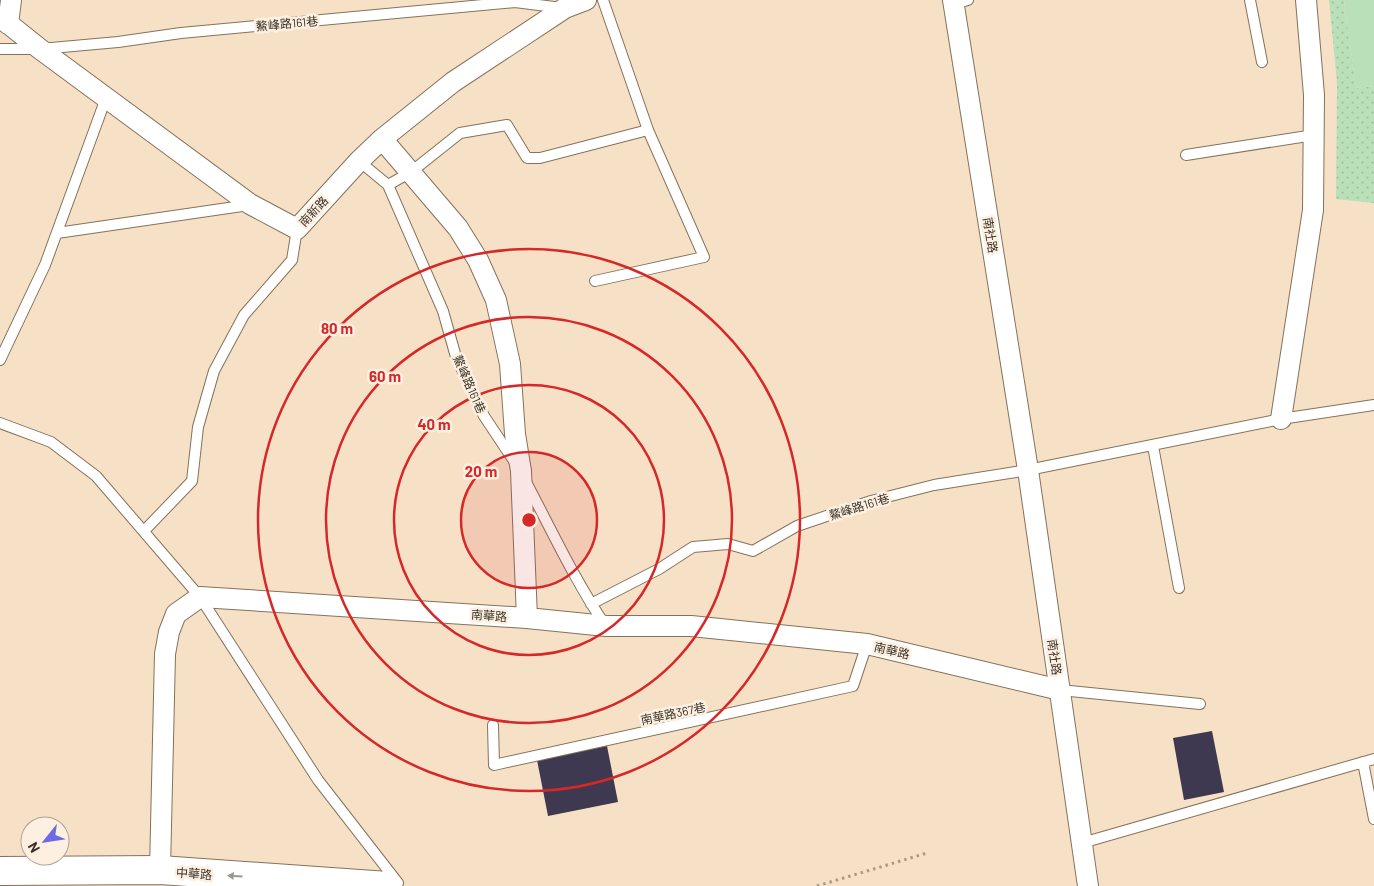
<svg xmlns="http://www.w3.org/2000/svg" width="1374" height="886" viewBox="0 0 1374 886" font-family="Barlow,'Noto Sans TC',sans-serif">
	<defs>
		<pattern id="grass-dots" width="8" height="8" patternUnits="userSpaceOnUse" patternTransform="scale(1.25)"><rect width="8" height="8" fill="#bae0b9"/><path d="M2 2h.1M6 6h.1" fill="none" stroke="#a1c19f" stroke-width="1.8" stroke-linecap="round"/></pattern>
	</defs>
	<rect width="100%" height="100%" fill="#f6e1c7"/>
	<!-- grass -->
	<path fill="url(#grass-dots)" d="M1329,0H1344L1356,88L1374,86V203L1336,199L1337,83Z"/>
	<!-- garden -->
	<path fill="#bae0b9" d="M1344,0H1374V86L1356,88Z"/>
	<!-- building -->
	<path fill="#3e3850" d="M1212,731L1224,792L1184,800L1173,738Z
		M607,746L618,802L548,816L537,760Z"/>
	<g fill="none" stroke-linecap="round" stroke-linejoin="round">
		<defs>
			<path id="service" d="M1250,0L1262,62
				M954,4L968,0
				M0,49H40L118,42L181,33L515,2L562,8
				M1186,155L1314,135
				M359,161L388,185L443,311L456,357L484,416L514,461
				M388,185L411,172L460,133L507,125L527,158H540L648,130
				M57,233L249,205
				M595,281L704,257L648,130L603,0
				M0,360L45,265L106,98
				M0,423L51,442L96,476L200,597L318,780L398,883
				M1153,446L1179,588
				M525,480C551,529 574,579 605,625
				M144,531L192,481L198,427L214,371L244,315L292,260L297,229
				M591,604L659,569L693,547L728,544L753,551L797,526L871,501L934,485L1028,470L1281,419L1374,405
				M1060,690L1200,704
				M493,725L494,765L853,686L867,644
				M1363,762L1374,819
				M1082,843L1374,759"/>
			<path id="minor" d="M953,0L1028,470L1088,886
				M0,17L40,49L250,204L297,229L359,161L382,139L453,82L565,8L586,0
				M8,24L11,0
				M382,139L458,228L478,260L496,300L510,364L515,434L521,471L527,618
				M1281,419L1313,210L1314,95L1306,0
				M160,870L165,654L169,632L176,614L200,597L527,618L606,626H691L867,644L1060,690"/>
			<path id="primary" d="M0,871L160,870L388,886"/>
		</defs>
		<!-- service casing -->
		<use href="#service" stroke="#85725a" stroke-width="12"/>
		<!-- minor casing -->
		<use href="#minor" stroke="#85725a" stroke-width="22"/>
		<!-- primary casing -->
		<use href="#primary" stroke="#85725a" stroke-width="30"/>
		<!-- path -->
		<path stroke="#aa9a86" stroke-width="3" stroke-dasharray="2.5 4" stroke-linecap="butt" d="M817,886L927,853"/>
		<!-- service -->
		<use href="#service" stroke="#fff" stroke-width="10"/>
		<!-- minor -->
		<use href="#minor" stroke="#fff" stroke-width="20"/>
		<!-- primary -->
		<use href="#primary" stroke="#fff" stroke-width="28"/>
	</g>
	<!-- one-way arrows -->
	<defs><path id="oneway-solid" d="M-6-.8H1V-3.2L6.5 0L1 3.2V.8H-6Z" transform="scale(1.25)"/></defs>
	<use fill="#9c9894" href="#oneway-solid" transform="translate(235 876) rotate(-176)"/>
	<!-- distance rings -->
	<circle cx="529" cy="520" r="68" fill="#d62828" fill-opacity=".12"/>
	<g fill="none" stroke="#d62828" stroke-width="2.5">
		<circle cx="529" cy="520" r="68"/>
		<circle cx="529" cy="520" r="135"/>
		<circle cx="529" cy="520" r="203"/>
		<circle cx="529" cy="520" r="271"/>
	</g>
	<g text-anchor="middle" dominant-baseline="central" stroke-width="5" stroke-linejoin="round" paint-order="stroke">
		<!-- street labels -->
		<g font-size="12" fill="#3a3228" stroke="#fdf0e0">
			<text transform="translate(287 23) rotate(-5)">鰲峰路161巷</text>
			<text transform="translate(313 211) rotate(-47)">南新路</text>
			<text transform="translate(991 235) rotate(81)">南社路</text>
			<text transform="translate(470 384) rotate(66)">鰲峰路161巷</text>
			<text transform="translate(859 506) rotate(-17)">鰲峰路161巷</text>
			<text transform="translate(489 615) rotate(4)">南華路</text>
			<text transform="translate(892 650) rotate(13)">南華路</text>
			<text transform="translate(1055 657) rotate(82)">南社路</text>
			<text transform="translate(673 713) rotate(-12)">南華路367巷</text>
			<text transform="translate(194 873) rotate(4)">中華路</text>
		</g>
	</g>
	<circle cx="529" cy="520" r="8" fill="#d62828" stroke="#fdf0e0" stroke-width="2.5"/>
	<g font-size="15" text-anchor="middle" font-weight="bold" fill="#d62828" stroke="#fdf0e0" stroke-width="5" stroke-linejoin="round" paint-order="stroke">
		<text x="337" y="334">80 m</text>
		<text x="385" y="382">60 m</text>
		<text x="434" y="430">40 m</text>
		<text x="481" y="477">20 m</text>
	</g>
	<!-- north arrow -->
	<g transform="translate(45 841) rotate(240)"><circle r="24" fill="#fdf0e0" stroke="#afa496"/>
	<path d="M0-4L9 19L0 12L-9 19Z" fill="#6a6ce6"/>
	<text y="-8" font-size="14" font-weight="bold" text-anchor="middle" fill="#3a3228">N</text>
	</g>
</svg>
